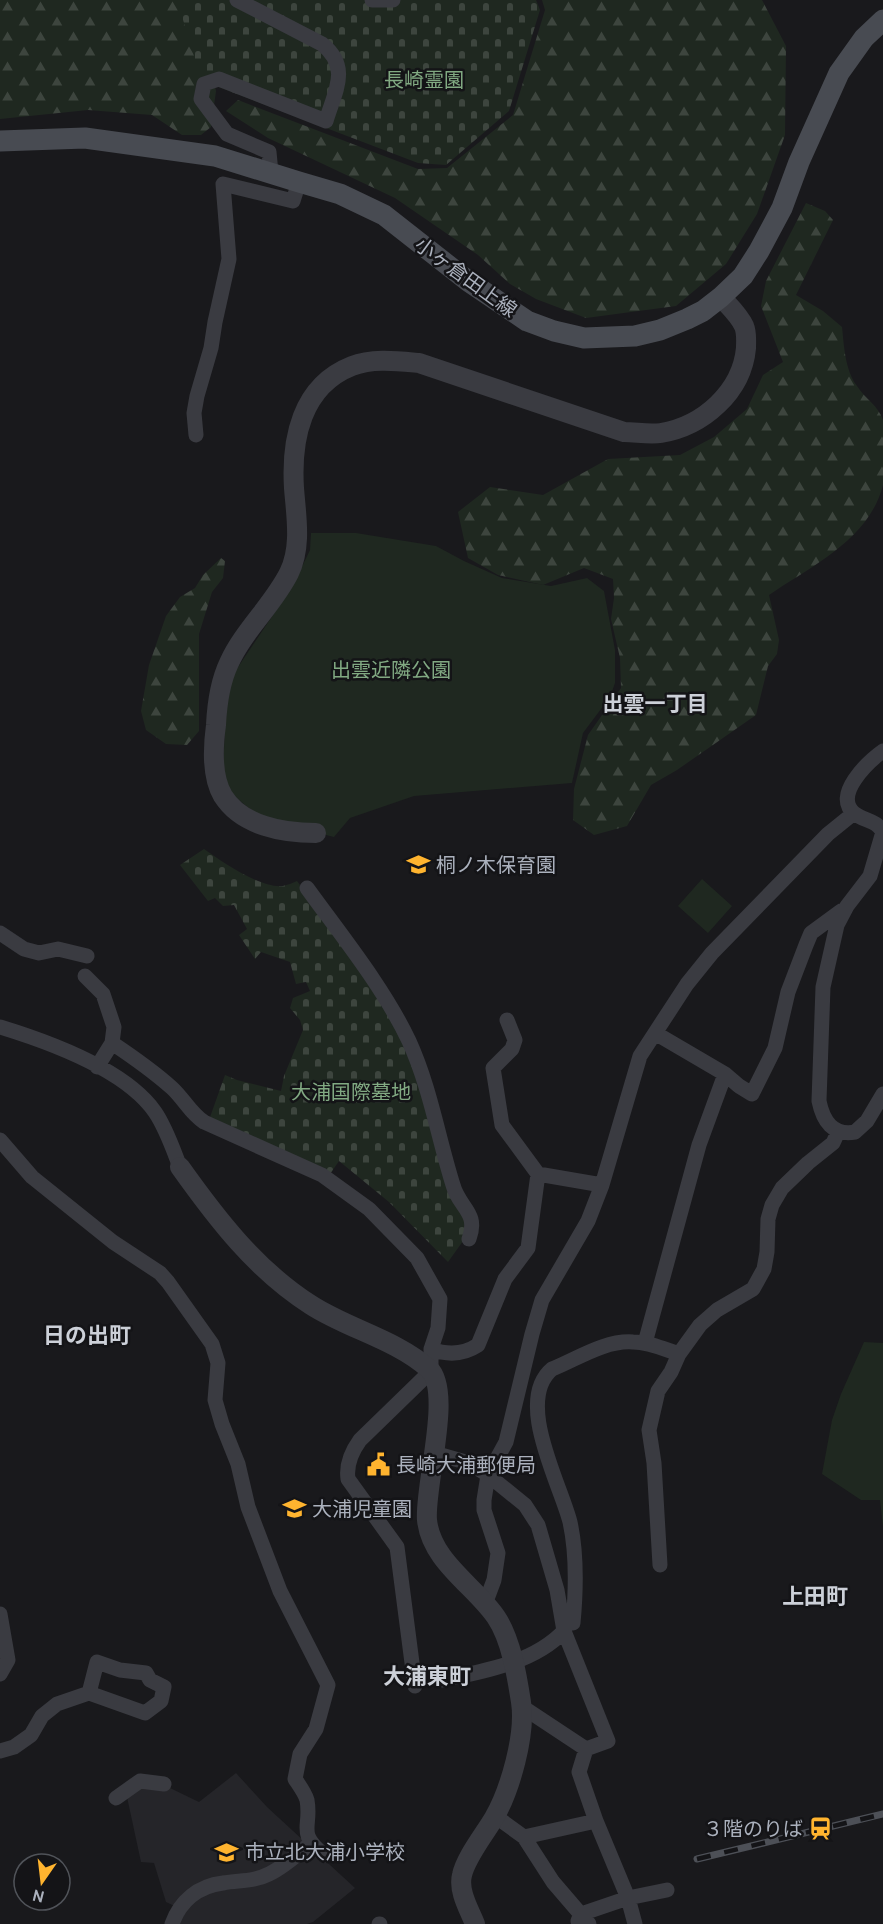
<svg xmlns="http://www.w3.org/2000/svg" width="883" height="1924" viewBox="0 0 883 1924" font-family="Cabin,'Noto Sans JP',sans-serif">
	<defs>
		<pattern id="forest-firs" width="22" height="20" patternUnits="userSpaceOnUse" patternTransform="scale(1.5)"><rect width="22" height="20" fill="#1f2820"/><path d="M5 1l3.5 6h-7zM16 11l3.5 6h-7z" fill="#3d453e"/></pattern>
		<pattern id="cemetery-stones" width="16" height="16" patternUnits="userSpaceOnUse" patternTransform="scale(1.5)"><rect width="16" height="16" fill="#1f2820"/><path d="M2 7V4a2 2 0 0 1 4 0v3zM10 15v-3a2 2 0 0 1 4 0v3z" fill="#3d453e"/></pattern>
	</defs>
	<rect width="100%" height="100%" fill="#19191c"/>
	<!-- built -->
	<path fill="#252529" d="M236,1773L267,1807L355,1888L313,1922L307,1924H177L181,1909L166,1902L154,1863L141,1862L127,1797L144,1784L170,1788L199,1802Z"/>
	<!-- forest -->
	<path fill="url(#forest-firs)" d="M0,0H197L216,91L211,127L201,135H182L152,115L88,110L0,119Z
		M542,0H762L786,46L785,135L757,214L726,264L676,306L586,318L536,299L510,284L478,255L395,198L268,138L226,111L238,100L418,169L447,168L513,115L545,10Z
		M806,203L825,211L833,220L796,295L823,311L842,327C844,346 845,370 857,386C865,399 878,405 883,420C883,437 883,469 883,485C869,540 811,566 769,595L779,640L777,654L768,666L756,715L677,770L651,785L627,826L594,835L573,820L574,789L588,735L621,688L620,658L611,619L614,598L613,579L584,568L543,585L498,575L468,558L458,512L490,487L543,495L608,459L680,455L714,437L747,409L763,375L783,362L761,306L766,281Z
		M221,558L225,561L223,578L212,592L199,634V731L187,745L166,744L146,730L141,711L149,665L166,616L180,597L195,588L203,575Z"/>
	<!-- cemetery -->
	<path fill="url(#cemetery-stones)" d="M177,0H536L540,10L509,111L446,165L418,163L213,85L198,69Z
		M204,849C221,861 261,889 283,886C287,885 293,883 297,881L353,959L405,1039L467,1218L463,1241L448,1262L389,1202L339,1161L330,1174L209,1120L225,1075L237,1080L281,1091L284,1076L303,1030L300,1020L290,1008L293,998L310,991L306,982L296,984L290,962L261,952L255,959L239,935L247,929L234,905L223,906L215,898L208,901L180,865Z"/>
	<!-- park -->
	<path fill="#1f2820" d="M311,533H356L436,546L464,561L502,578L551,586L587,578L604,591L615,650V683L610,697L583,733L572,783L414,796L350,818L334,837L262,819L228,791L223,770L226,706L232,676L293,585L310,550Z
		M702,879L732,906L708,933L678,906Z
		M864,1342L883,1343V1527L880,1500H861L822,1474L832,1420L841,1394Z"/>
	<g fill="none" stroke-linecap="round" stroke-linejoin="round">
		<!-- minor -->
		<path stroke="#3a3b41" stroke-width="15" d="M237,0L322,44C351,67 335,91 326,121L219,79L204,84L201,99L227,134L269,152L271,173
			M372,0H393
			M196,435L194,413L197,396L211,348L215,322L229,259L223,184L293,201L299,182
			M883,751C869,761 831,796 855,814C865,821 876,820 883,832L870,876L847,906L837,925L823,987L819,1101C823,1121 833,1136 855,1132L867,1121L883,1094
			M307,888C341,935 384,988 409,1041C430,1087 438,1137 453,1185C459,1208 479,1212 469,1239
			M0,933L24,949L39,953L58,949L87,956
			M85,976L103,994L114,1027L112,1043L97,1067
			M507,1020L515,1040L512,1049L493,1068L502,1125L538,1174L602,1185
			M0,1027C49,1042 125,1069 155,1112C166,1128 173,1149 180,1167
			M655,1033L725,1074L739,1086L752,1094L775,1048L788,992L806,945L811,933L841,911
			M112,1043C133,1057 153,1071 172,1088C184,1099 191,1114 204,1122L322,1175L369,1209L417,1258L440,1299L438,1328L431,1349V1371L360,1440C352,1451 346,1465 348,1479L397,1547L415,1686
			M0,1140L32,1177L113,1242L160,1273L168,1282L212,1344L218,1363L215,1400L222,1424L238,1464L248,1507L280,1591L328,1685L316,1729L300,1754L295,1779C299,1785 305,1793 307,1800C312,1828 296,1832 324,1855
			M645,1343L699,1145L725,1074
			M431,1349C447,1355 463,1355 478,1345L505,1279L528,1248L538,1174
			M434,1453L469,1463L488,1475L506,1442L532,1334L542,1300L588,1221L602,1185L640,1056L687,984L712,953L828,834L854,813
			M660,1565L654,1463L649,1430L658,1391L671,1372L679,1354L700,1325L717,1310L753,1289L764,1269L767,1252L768,1219L772,1205L782,1188L808,1163L833,1143L838,1132
			M485,1604L494,1580L498,1553L484,1510V1500L488,1475L525,1505L538,1525L557,1590L564,1631L608,1741L586,1749
			M0,1614L8,1660L0,1674
			M573,1623C576,1591 577,1554 570,1522C561,1485 514,1401 552,1369C577,1359 605,1340 633,1342C649,1342 664,1349 679,1354
			M97,1662L120,1670L146,1673L150,1680L164,1687L161,1701L145,1713L89,1693Z
			M442,1680C484,1671 534,1663 564,1631
			M521,1706L586,1749L579,1772L596,1821L628,1898L635,1924
			M0,1751L14,1747L31,1735L42,1716L57,1704L89,1693
			M116,1798L140,1781L164,1784
			M495,1816L524,1837L553,1882L589,1924
			M524,1837L596,1821
			M578,1921L581,1914L628,1898L667,1890
			M172,1924C180,1901 198,1886 223,1883C240,1880 253,1882 269,1874C284,1867 297,1855 310,1844
			M379,1924H380"/>
		<!-- tertiary -->
		<path stroke="#3a3b41" stroke-width="20" d="M316,833C283,833 242,826 223,796C211,776 213,747 216,725C217,704 220,682 229,663C244,630 273,605 289,573C302,547 296,515 294,488C291,440 301,386 352,366C372,358 397,361 419,363L624,432C636,432 649,435 661,433C703,426 742,392 746,348C746,340 747,333 744,326C739,315 729,306 721,297
			M180,1167C217,1219 256,1270 311,1305C348,1329 395,1339 429,1369C453,1391 424,1487 427,1520C431,1561 475,1586 496,1617C511,1639 517,1676 521,1702C526,1735 510,1790 494,1818C484,1835 466,1857 462,1875C458,1891 469,1909 475,1924"/>
		<!-- secondary -->
		<path stroke="#484b52" stroke-width="21" d="M0,141L85,138L215,156L299,182L340,194L384,215L468,281L527,321L554,331L584,338L635,336L660,330L687,319L703,311L721,297L743,276L759,251L782,208L799,162L839,73L864,38L883,20"/>
		<defs>
			<path id="rail" d="M697,1859L883,1814"/>
		</defs>
		<!-- rail casing -->
		<use href="#rail" stroke="#4d5057" stroke-width="7"/>
		<!-- rail -->
		<use href="#rail" stroke="#141417" stroke-width="4.5" stroke-dasharray="14" stroke-linecap="butt"/>
	</g>
	<!-- icons -->
	<defs>
		<symbol id="school-bare" viewBox="-9 -9 18 18"><path d="M0-5L7-2L0 1L-7-2ZM-4 1L0 2.5L4 1V4Q0 6-4 4Z" fill="#ffb42f" stroke="#141417" stroke-width="2.5" paint-order="stroke"/></symbol>
		<symbol id="civic-bare" viewBox="-9 -9 18 18"><path d="M-.6-6.5H3V-4.5H.6V-3L4-1V1h2V6H-6V1h2V-1L-.6-3ZM-1.2 2.5V6h2.4V2.5Z" fill="#ffb42f" stroke="#141417" stroke-width="2.5" paint-order="stroke"/></symbol>
		<symbol id="station-bare" viewBox="-9 -9 18 18"><path d="M-3-6H3Q5-6 5-4V2Q5 4 3 4L4.5 6H3L1.5 4h-3L-3 6H-4.5L-3 4Q-5 4-5 2V-4Q-5-6-3-6ZM-3.5-4v3h7v-3ZM-3.5 1v1.5H-2V1ZM2 1v1.5H3.5V1Z" fill="#ffb42f" stroke="#141417" stroke-width="2.5" paint-order="stroke"/></symbol>
	</defs>
	<g fill-rule="evenodd">
		<use href="#school-bare" x="402" y="848" width="33" height="33"/>
		<use href="#civic-bare" x="362" y="1448" width="33" height="33"/>
		<use href="#school-bare" x="278" y="1492" width="33" height="33"/>
		<use href="#station-bare" x="804" y="1812" width="33" height="33"/>
		<use href="#school-bare" x="210" y="1836" width="33" height="33"/>
	</g>
	<g text-anchor="middle" dominant-baseline="central" stroke-width="5" stroke-linejoin="round" paint-order="stroke">
		<!-- park labels -->
		<g font-size="20" fill="#81a982" stroke="#141417">
			<text x="424" y="80">長崎霊園</text>
			<text x="391" y="670">出雲近隣公園</text>
			<text x="351" y="1092">大浦国際墓地</text>
		</g>
		<!-- street labels -->
		<g font-size="20" fill="#abb1bd" stroke="#141417">
			<text transform="translate(466 277) rotate(36)">小ヶ倉田上線</text>
		</g>
		<!-- poi labels -->
		<g font-size="20" fill="#abb1bd" stroke="#141417" text-anchor="start">
			<text x="436" y="865">桐ノ木保育園</text>
			<text x="396" y="1465">長崎大浦郵便局</text>
			<text x="312" y="1509">大浦児童園</text>
			<text x="803" y="1829" text-anchor="end">３階のりば</text>
			<text x="245" y="1852">市立北大浦小学校</text>
		</g>
		<!-- neighbourhood labels -->
		<g font-size="21" font-weight="bold" fill="#ccd0d8" stroke="#141417">
			<text x="655" y="703">出雲一丁目</text>
		</g>
		<!-- quarter labels -->
		<g font-size="22" font-weight="bold" fill="#ccd0d8" stroke="#141417">
			<text x="87" y="1335">日の出町</text>
			<text x="815" y="1596">上田町</text>
			<text x="427" y="1676">大浦東町</text>
		</g>
	</g>
	<!-- north arrow -->
	<g transform="translate(42 1882) rotate(194)"><circle r="28" fill="#141417" stroke="#505359" stroke-width="1.5"/>
	<path d="M0-4.5L10 22L0 15L-10 22Z" fill="#ffb42f"/>
	<text y="-9" font-size="16" font-weight="bold" text-anchor="middle" fill="#abb1bd">N</text>
	</g>
</svg>
